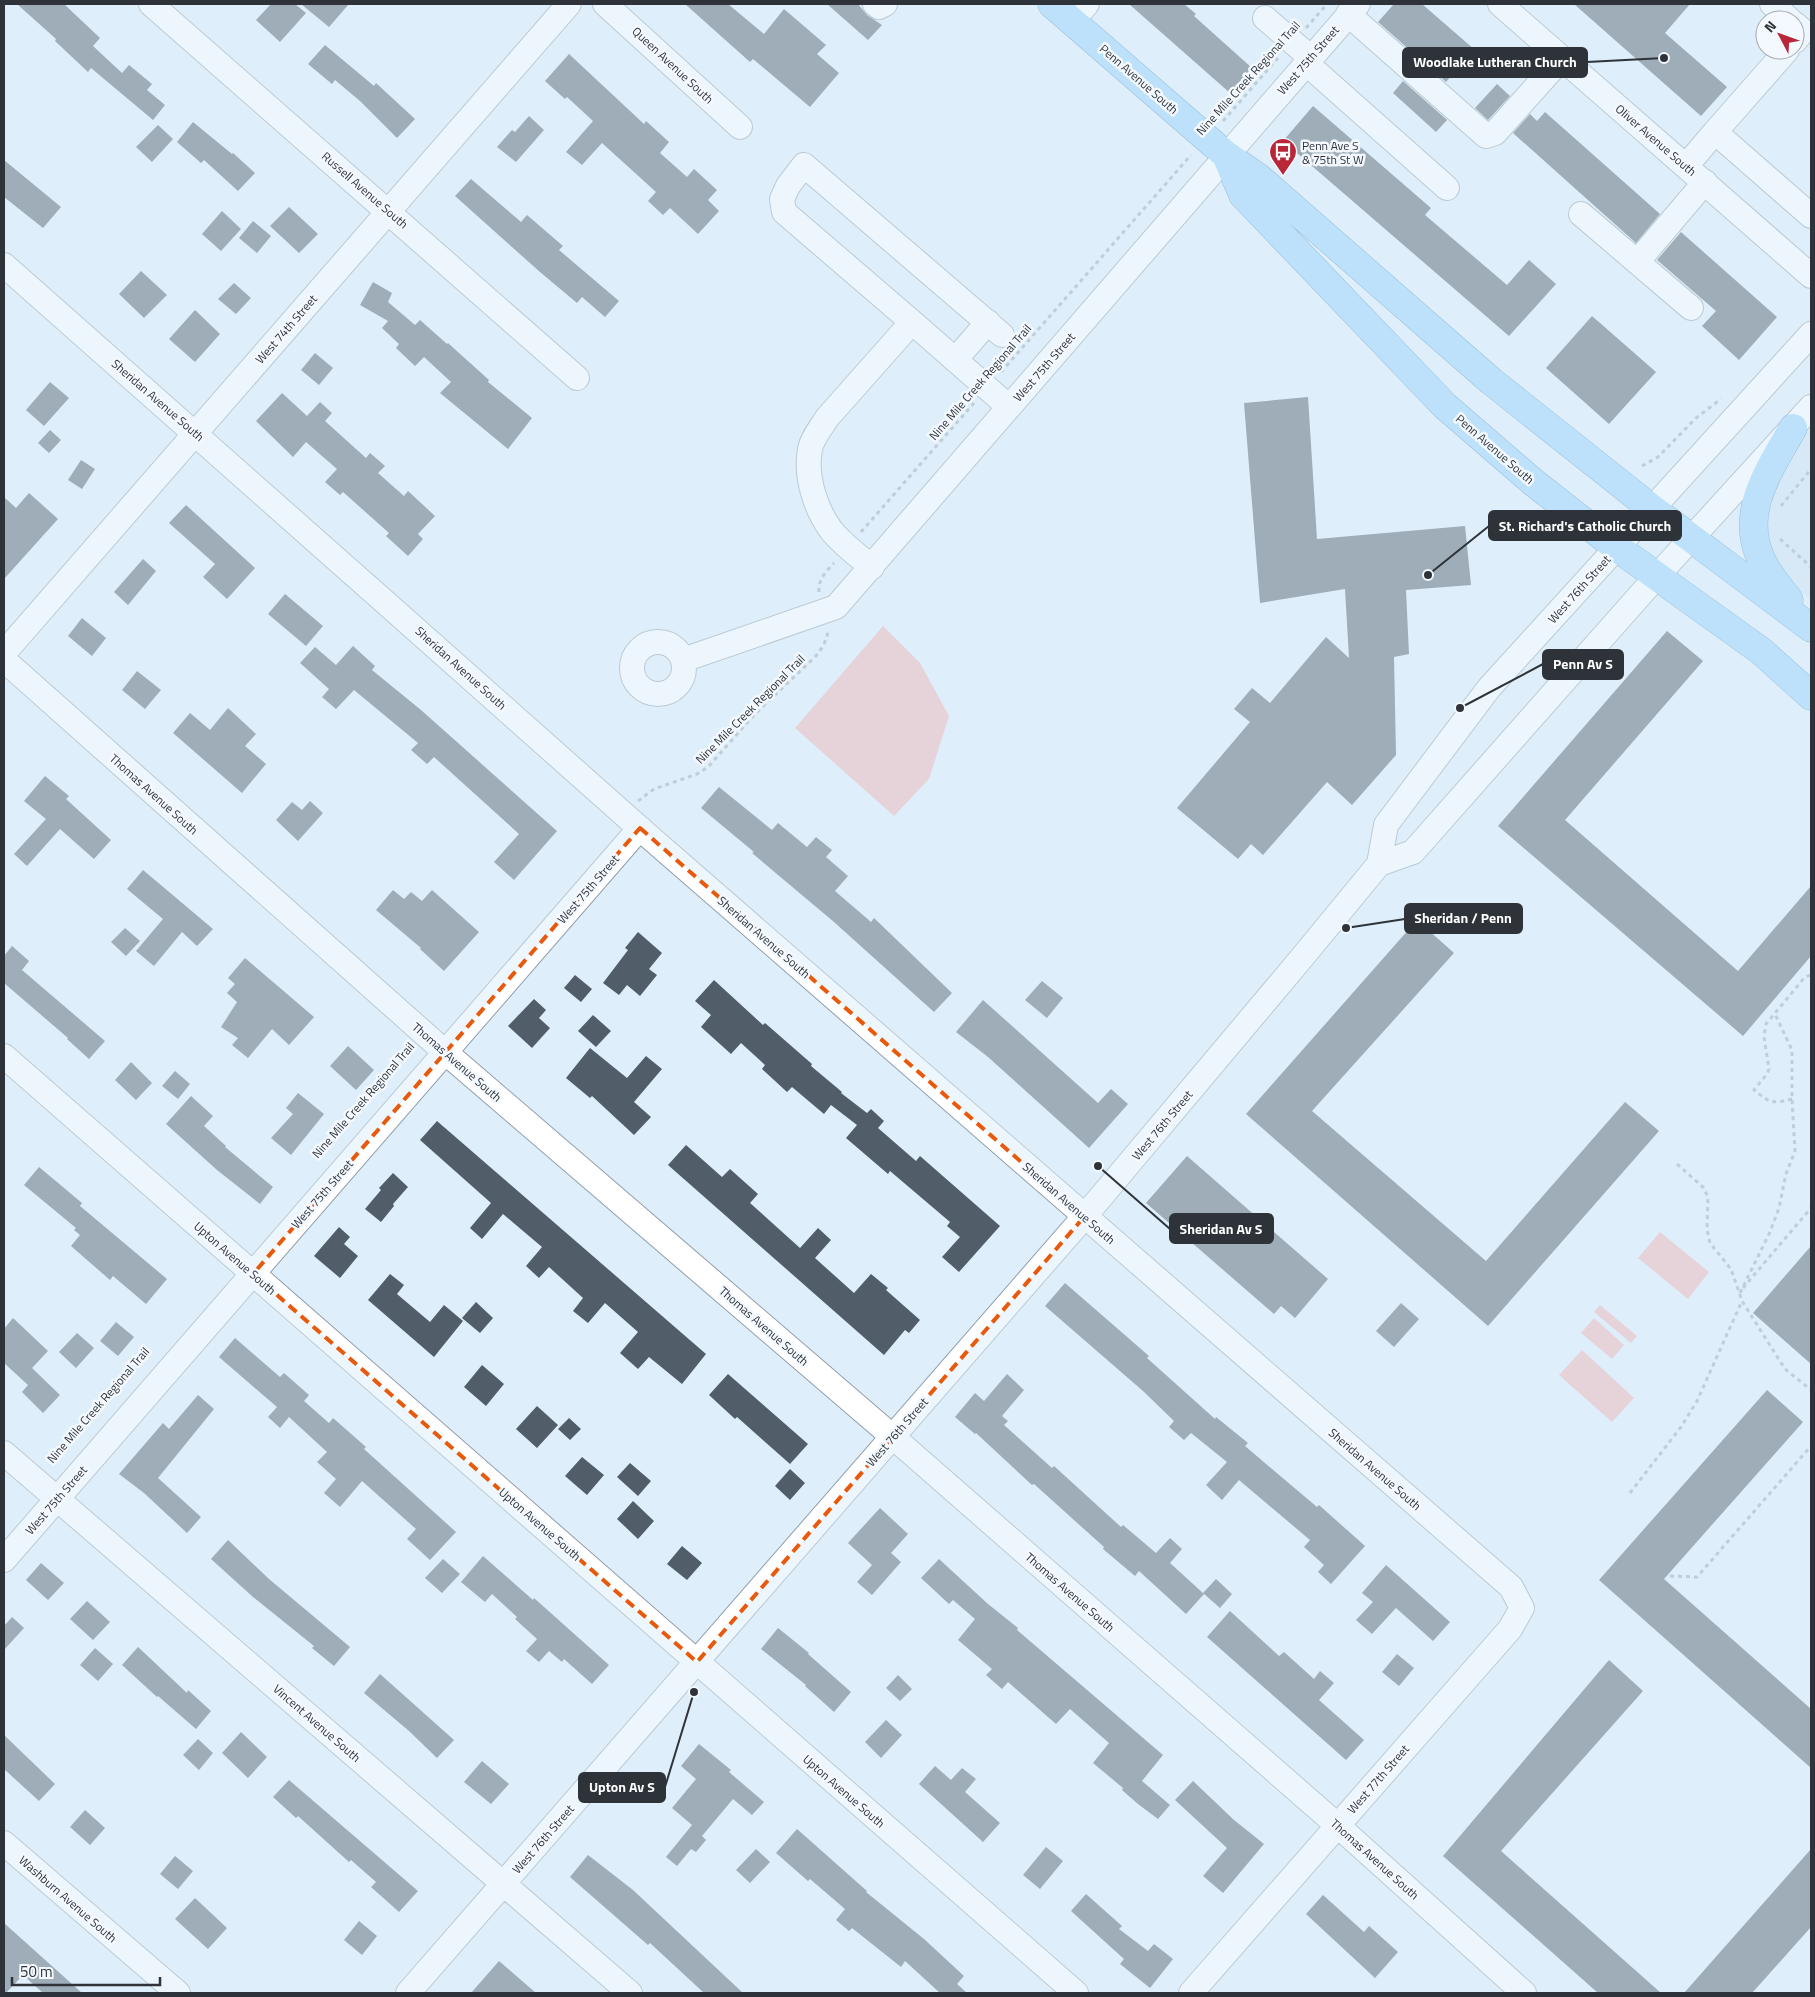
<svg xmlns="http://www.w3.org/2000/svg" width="1815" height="1997" viewBox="0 0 1815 1997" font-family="'Titillium Web',sans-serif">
	<rect width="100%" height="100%" fill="#deeefa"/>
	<!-- built -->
	<path fill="#cee3f4" d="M1811,428V600L1785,578L1764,537L1763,510L1801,439Z"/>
	<!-- green -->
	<path fill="#efb2b1" d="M883,626L920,663L949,716L929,779L894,816L795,728Z
		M1660,1232L1709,1272L1688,1299L1638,1258Z
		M1600,1305L1637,1336L1631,1343L1594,1312Z
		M1594,1318L1624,1345L1612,1359L1581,1333Z
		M1582,1350L1634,1398L1612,1422L1559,1375Z"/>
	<!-- building -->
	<path fill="#515e69" d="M17,4H64L100,38L93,46L122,73L129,65L152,84L147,90L165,105L153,120L91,68L88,72L55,41L56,39Z
		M271,4H295L306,13L280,42L256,20Z
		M301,4H349L329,27Z
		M685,4H728L764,34L784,9L826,45L817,54L839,73L810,107L753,59L750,62Z
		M827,4H858L867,15L882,25L868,40Z
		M1129,4H1184L1196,14L1194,16L1252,68L1230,93Z
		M1394,4H1422L1475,50L1446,82L1378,22Z
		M1574,4H1690L1665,33L1727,87L1701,116Z
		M325,45L374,86L376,83L415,119L397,138L360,101L335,80L332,84L308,64Z
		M569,54L644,124L646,121L669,142L660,153L687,177L694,169L717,190L708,200L719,211L698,234L670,208L663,215L648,201L656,192L602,143L582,165L566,152L593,121L567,97L565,99L545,81Z
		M1403,81L1447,120L1436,132L1393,93Z
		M1497,84L1510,96L1488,120L1475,108Z
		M1313,106L1431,208L1425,215L1507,285L1529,260L1556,284L1509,336L1283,141Z
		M1545,112L1660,214L1636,243L1513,133L1530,114L1537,121Z
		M529,116L544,130L516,162L497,147L512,130L515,132Z
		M193,122L232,154L233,153L255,173L238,191L204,160L201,163L177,142Z
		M158,125L173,139L152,162L136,147Z
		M4,160L61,207L43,228L4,197Z
		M471,179L521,222L527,215L563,246L559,250L619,301L605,317L582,297L577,303L540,272L455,196Z
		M289,207L318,234L299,253L270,226Z
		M222,211L241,229L221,251L202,234Z
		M253,221L271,236L257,253L239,238Z
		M1681,232L1777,317L1739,360L1702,326L1716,311L1657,260Z
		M141,271L167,295L144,318L119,294Z
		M373,282L392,293L388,302L415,325L420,320L447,344L448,343L489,380L488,382L532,418L508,449L440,393L451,382L424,357L415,366L396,348L399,344L382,328L388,321L360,305Z
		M234,283L251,298L236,314L218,299Z
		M195,310L220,334L195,362L169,339Z
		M1592,316L1656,372L1609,424L1546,368Z
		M315,353L333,368L319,385L301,370Z
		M50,382L69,398L44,426L26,410Z
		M282,393L307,416L320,402L332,413L325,421L366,458L370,453L385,466L378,473L404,496L408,491L435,516L418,534L423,539L408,556L386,536L389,533L343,492L340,495L325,482L337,469L306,442L293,457L256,421Z
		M1308,397L1317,539L1465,526L1471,585L1406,590L1409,654L1394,657L1396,755L1352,805L1327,782L1263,855L1251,844L1238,859L1177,808L1250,722L1234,709L1252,688L1270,703L1326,637L1349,658L1345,589L1260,603L1244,403Z
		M50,430L61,440L49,453L38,443Z
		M81,460L95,469L82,489L68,480Z
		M29,493L58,519L4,579V497L16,508Z
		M186,505L255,568L227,599L203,577L215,564L169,523Z
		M143,559L156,571L128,605L114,592Z
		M285,594L323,626L306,646L268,614Z
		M82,618L106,638L92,656L68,636Z
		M1667,631L1703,661L1565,820L1738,971L1811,886V956L1743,1036L1498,826Z
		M353,646L375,666L372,670L421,710L557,831L514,880L494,862L519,834L434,757L427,764L411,750L418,743L354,690L336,709L322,697L329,689L300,663L315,647L336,665Z
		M137,671L161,690L145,709L122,690Z
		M228,708L256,734L245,746L266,764L242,793L173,733L190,713L210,730Z
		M45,776L69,796L66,799L111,840L94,859L60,829L27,866L14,854L46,819L24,801Z
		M719,787L772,830L778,823L807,847L816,837L832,850L826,857L848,876L835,891L871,922L874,918L952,993L934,1012L834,922L752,853L754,852L701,808Z
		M310,801L323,813L298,841L276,820L292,802L302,810Z
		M143,870L213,929L197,946L182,932L154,966L136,951L163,919L127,889Z
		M393,890L404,899L411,892L422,901L432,890L479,932L444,971L420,949L421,948L376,910Z
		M1417,920L1454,953L1312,1111L1486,1261L1625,1102L1659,1131L1488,1326L1246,1114Z
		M125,928L140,941L126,956L111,942Z
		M638,932L662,953L649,969L657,975L640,996L627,985L619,995L603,983L628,950L625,948Z
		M12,946L29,961L22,970L105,1041L89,1059L67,1039L68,1038L4,983V956Z
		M245,958L314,1017L289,1045L272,1029L248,1058L232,1045L238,1038L221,1027L237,1002L227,993L235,984L228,978Z
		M575,975L592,989L581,1002L564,988Z
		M714,980L763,1025L765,1023L812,1064L811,1066L842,1092L841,1093L867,1113L871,1109L884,1121L878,1128L916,1161L920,1156L1000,1226L959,1272L942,1257L960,1237L947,1226L950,1222L890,1171L888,1174L846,1138L857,1125L831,1105L824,1114L792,1087L787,1092L762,1069L765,1065L741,1043L731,1054L701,1027L711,1015L695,1001Z
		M1042,981L1063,998L1047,1018L1025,1000Z
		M534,999L546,1010L539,1018L550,1028L532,1048L508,1026Z
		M983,1000L1098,1103L1111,1089L1128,1104L1089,1148L988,1057L956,1032Z
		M593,1015L611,1031L596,1047L578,1031Z
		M348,1046L374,1070L356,1090L330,1066Z
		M590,1048L627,1078L646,1056L662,1069L634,1102L651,1117L634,1135L592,1096L590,1098L566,1078Z
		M131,1062L152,1083L136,1100L115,1080Z
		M175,1071L190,1084L178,1099L162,1086Z
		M298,1093L324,1114L291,1155L271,1138L293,1114L286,1108Z
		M191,1096L213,1116L204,1126L226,1146L225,1147L273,1187L260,1204L217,1170L166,1124Z
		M437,1121L706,1354L682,1384L649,1357L638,1369L620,1353L638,1332L605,1303L588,1323L573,1311L583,1298L549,1267L539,1278L526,1266L542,1247L503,1214L482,1239L470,1228L491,1203L420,1140Z
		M686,1145L722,1177L730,1169L758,1194L750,1203L800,1248L818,1228L831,1240L815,1258L854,1293L871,1274L888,1288L886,1290L920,1320L909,1333L905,1330L884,1355L668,1165Z
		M1187,1156L1328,1279L1295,1318L1281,1306L1274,1314L1146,1203Z
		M39,1167L82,1203L80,1206L167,1279L146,1304L113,1276L110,1280L71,1246L80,1235L74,1230L76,1228L24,1185Z
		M393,1173L408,1187L393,1204L394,1206L381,1222L365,1209L381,1190L379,1188Z
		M339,1227L350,1237L344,1244L358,1256L340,1278L314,1256Z
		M1811,1246V1364L1753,1313Z
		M390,1274L404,1285L397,1294L430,1322L444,1305L463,1321L434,1357L368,1300Z
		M1065,1283L1149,1356L1147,1358L1215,1419L1216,1417L1248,1443L1245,1446L1317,1507L1319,1505L1365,1546L1331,1584L1318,1572L1324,1565L1304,1547L1310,1540L1239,1480L1222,1500L1206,1485L1227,1462L1191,1433L1184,1440L1169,1427L1174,1421L1143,1391L1045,1306Z
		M476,1302L493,1318L480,1333L462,1318Z
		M1401,1303L1419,1319L1394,1347L1376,1331Z
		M13,1318L48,1351L32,1368L60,1395L43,1413L22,1392L28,1385L4,1363V1329Z
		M116,1322L134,1337L118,1356L100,1341Z
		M77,1333L94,1348L76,1368L59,1352Z
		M235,1338L280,1377L284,1373L309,1395L304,1401L329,1423L333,1418L366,1447L364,1449L456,1532L430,1560L407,1539L416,1529L362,1481L340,1507L324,1493L336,1479L317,1462L327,1452L289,1417L280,1428L268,1417L277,1407L219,1357Z
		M482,1365L504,1384L486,1406L464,1387Z
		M728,1374L808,1444L790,1464L737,1417L735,1419L709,1395Z
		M1007,1374L1024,1390L1002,1416L1008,1421L1004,1425L1052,1468L1054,1466L1121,1527L1123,1525L1156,1553L1170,1538L1182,1549L1170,1563L1204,1594L1186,1614L1139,1571L1135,1576L1103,1549L1104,1547L1034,1484L1032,1485L976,1433L975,1434L955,1417L975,1393L984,1401Z
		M1767,1390L1803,1422L1664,1579L1811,1709V1768L1599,1580Z
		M198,1395L214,1409L158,1478L201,1517L187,1533L144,1493L119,1474L163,1423L169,1429Z
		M537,1406L558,1425L537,1448L516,1429Z
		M569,1418L581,1429L570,1440L558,1429Z
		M582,1457L604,1475L587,1495L565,1476Z
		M630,1463L651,1481L638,1496L617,1477Z
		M790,1469L805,1483L790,1500L775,1486Z
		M633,1501L654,1521L638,1539L617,1519Z
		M880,1508L908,1534L891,1553L901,1562L872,1595L857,1582L872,1565L848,1543Z
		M228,1540L269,1579L350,1647L334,1666L312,1648L314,1646L253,1597L211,1559Z
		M682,1546L702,1563L687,1580L667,1564Z
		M483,1556L533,1600L534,1598L609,1665L592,1684L564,1659L562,1662L549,1651L539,1662L526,1651L537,1639L515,1619L517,1617L492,1594L485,1602L461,1582Z
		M443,1559L460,1574L442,1593L425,1578Z
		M939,1559L988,1604L1018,1628L1017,1630L1163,1755L1142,1781L1170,1805L1158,1819L1138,1804L1122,1790L1123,1788L1093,1763L1109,1743L1070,1709L1056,1724L1008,1682L1002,1689L986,1675L992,1669L958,1640L975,1619L953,1600L949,1604L921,1578Z
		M41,1563L64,1583L48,1600L26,1580Z
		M1386,1565L1450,1622L1433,1641L1396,1608L1372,1634L1356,1620L1373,1602L1362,1593Z
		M1216,1579L1232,1594L1220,1608L1203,1593Z
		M87,1601L110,1622L93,1640L70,1619Z
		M1230,1611L1279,1656L1284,1652L1314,1679L1320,1671L1334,1683L1319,1700L1364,1740L1346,1760L1207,1637Z
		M12,1617L24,1628L4,1650V1626Z
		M778,1628L809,1653L808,1654L851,1692L834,1712L805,1686L806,1685L761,1649Z
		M138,1647L187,1693L188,1690L211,1711L196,1729L158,1696L157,1697L122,1665Z
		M95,1648L113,1664L98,1681L80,1665Z
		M1397,1654L1414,1668L1399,1686L1382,1672Z
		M1609,1660L1643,1691L1501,1851L1661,1993H1598L1443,1856Z
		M380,1674L454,1740L437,1758L409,1731L364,1693Z
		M898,1675L912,1689L900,1701L886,1688Z
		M886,1720L902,1735L881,1758L865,1742Z
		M241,1732L267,1757L248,1778L222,1753Z
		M4,1735L55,1784L39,1801L4,1769Z
		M198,1739L213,1753L199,1770L183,1755Z
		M699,1744L731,1770L729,1772L764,1802L752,1815L733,1799L702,1836L706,1840L696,1852L691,1849L677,1866L666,1857L692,1825L672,1808L696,1779L681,1766Z
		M482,1761L509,1784L491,1804L464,1782Z
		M935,1766L951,1780L962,1768L976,1779L965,1792L1000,1823L983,1842L919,1784Z
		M289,1780L418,1891L399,1912L371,1887L376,1882L351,1860L349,1862L298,1816L296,1818L273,1797Z
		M1193,1781L1234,1820L1264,1844L1223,1893L1203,1876L1227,1848L1175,1800Z
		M85,1810L105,1828L90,1845L70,1827Z
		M797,1829L867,1891L866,1892L924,1939L964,1976L957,1984L967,1993H940L905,1961L901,1967L852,1928L849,1931L836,1920L845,1909L810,1879L808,1881L776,1853Z
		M1046,1847L1063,1861L1040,1889L1023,1875Z
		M756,1849L770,1862L750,1883L736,1870Z
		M1811,1849V1927L1752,1993H1684Z
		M588,1855L633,1890L743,1993H704L650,1943L648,1945L570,1877Z
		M175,1856L193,1871L178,1889L160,1874Z
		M1086,1894L1122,1926L1119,1929L1148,1951L1154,1944L1173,1959L1150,1988L1120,1964L1124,1959L1071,1911Z
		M1323,1895L1364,1932L1369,1926L1398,1952L1375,1978L1306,1914Z
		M195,1898L227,1928L208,1949L175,1919Z
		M359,1921L377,1936L362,1955L344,1940Z
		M4,1923L82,1993H43L23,1975L6,1993H4Z
		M499,1961L536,1993H471Z"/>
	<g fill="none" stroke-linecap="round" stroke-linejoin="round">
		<defs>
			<path id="minor" d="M151,4L577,378
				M605,4L740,127
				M875,4L879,7L885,4
				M1500,4L1811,276
				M1772,4L1790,20
				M1348,14L1486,136L1495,133L1562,58
				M1265,18L1311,58
				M1072,21L1087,4
				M1795,24L1803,31L1795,41
				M1306,63L1447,188
				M1715,132L1787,50
				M1686,166L1715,132L1811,216
				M1581,214L1691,308
				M1637,262L1705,182
				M4,265C219,453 431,644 645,833C933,1085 1222,1336 1511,1587L1522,1608L1510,1629L1191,1993
				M912,322L784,212L782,199L788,186L804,165L1002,335
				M955,360L988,322
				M872,567C858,556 842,544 831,530C815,508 805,476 810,449C812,438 821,428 827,418L912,322L1009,407
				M632 668a26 26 0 1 1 52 0a26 26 0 1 1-52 0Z
				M4,653L569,4
				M4,660L445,1052L893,1437L1337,1825L1524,1993
				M683,660L836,607L1358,4
				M1379,864L1413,852L1657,576L1811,407
				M4,1056L1076,1993
				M4,1453L630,1993
				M4,1560L640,828
				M4,1843L178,1993
				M408,1993L1084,1217L1300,960L1379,864L1386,825L1489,688L1811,334"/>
			<path id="major" d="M1052,4L1226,155L1259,178L1491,381L1651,508L1811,628
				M1226,155L1243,195L1445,406L1533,482L1616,547L1761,651L1811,696
				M1789,600C1779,587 1768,575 1761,559C1739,511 1770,469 1793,428"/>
		</defs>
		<!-- minor casing -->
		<use href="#minor" stroke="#909eaa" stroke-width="26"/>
		<!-- major casing -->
		<use href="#major" stroke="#4185b4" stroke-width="29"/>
		<!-- path -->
		<path stroke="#9aa6af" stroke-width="3" stroke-dasharray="4 4" stroke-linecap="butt" d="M1306,28L1327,4
			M1223,121L1278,58
			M1001,372L1191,155
			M1642,466L1658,457L1696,418L1721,399
			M1781,506L1811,469
			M861,532L974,403
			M1780,539L1811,567
			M819,592C818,579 826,572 834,563
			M638,801L654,789L697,774L708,767L755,714L814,658C821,650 826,643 828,631
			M1792,1099C1770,1104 1771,1103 1754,1090L1767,1074L1769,1069L1764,1037L1766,1024L1805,977L1811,975
			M1677,1164L1704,1188L1708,1198L1707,1229L1710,1243L1731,1269L1742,1301L1785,1369L1811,1390
			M1743,1288L1811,1208
			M1740,1293L1770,1232L1779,1208L1786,1174L1795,1151L1792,1099V1050L1774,1012
			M1630,1493L1681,1427L1697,1401L1742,1301
			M1670,1576L1697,1577L1811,1446"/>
		<!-- minor -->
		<use href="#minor" stroke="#fff" stroke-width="24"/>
		<!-- major -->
		<use href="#major" stroke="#94d0fa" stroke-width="28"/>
	</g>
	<!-- marked area -->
	<path d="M0 0H1815V1997H0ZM640,828L1084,1217L697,1662L253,1274Z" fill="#deeefa" fill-opacity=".55" fill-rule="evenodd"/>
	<path fill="none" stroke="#e8590c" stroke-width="4" stroke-dasharray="10 6" stroke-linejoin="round" d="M640,828L1084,1217L697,1662L253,1274Z"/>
	<!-- icons -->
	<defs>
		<symbol id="bus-pin" viewBox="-11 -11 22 30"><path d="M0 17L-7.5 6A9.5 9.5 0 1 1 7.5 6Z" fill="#b82638" stroke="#f3f9fe"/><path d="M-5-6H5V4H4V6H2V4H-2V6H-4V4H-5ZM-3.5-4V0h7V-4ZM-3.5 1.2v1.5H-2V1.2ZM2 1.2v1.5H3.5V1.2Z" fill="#fff"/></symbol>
	</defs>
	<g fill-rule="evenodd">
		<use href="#bus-pin" x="1267" y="136" width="32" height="43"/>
	</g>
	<g text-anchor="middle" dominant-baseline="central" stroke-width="5" stroke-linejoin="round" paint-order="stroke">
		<!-- street labels -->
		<g font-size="12" fill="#2d3338" stroke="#f3f9fe">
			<text transform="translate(1308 60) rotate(-49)">West 75th Street</text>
			<text transform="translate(673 65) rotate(43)">Queen Avenue South</text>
			<text transform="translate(1248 78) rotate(-48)">Nine Mile Creek Regional Trail</text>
			<text transform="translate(1139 79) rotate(41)">Penn Avenue South</text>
			<text transform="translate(1656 140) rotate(41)">Oliver Avenue South</text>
			<text transform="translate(365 190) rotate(41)">Russell Avenue South</text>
			<text transform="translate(286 329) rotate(-49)">West 74th Street</text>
			<text transform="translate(1044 367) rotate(-49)">West 75th Street</text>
			<text transform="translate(980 382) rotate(-49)">Nine Mile Creek Regional Trail</text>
			<text transform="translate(158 400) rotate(41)">Sheridan Avenue South</text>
			<text transform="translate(1495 449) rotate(41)">Penn Avenue South</text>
			<text transform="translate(1579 589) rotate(-48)">West 76th Street</text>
			<text transform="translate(461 668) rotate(42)">Sheridan Avenue South</text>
			<text transform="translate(750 709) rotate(-45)">Nine Mile Creek Regional Trail</text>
			<text transform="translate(154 794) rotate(42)">Thomas Avenue South</text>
			<text transform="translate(588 889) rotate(-49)">West 75th Street</text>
			<text transform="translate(764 937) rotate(41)">Sheridan Avenue South</text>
			<text transform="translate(457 1062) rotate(41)">Thomas Avenue South</text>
			<text transform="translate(363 1100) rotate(-49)">Nine Mile Creek Regional Trail</text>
			<text transform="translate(1162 1125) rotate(-50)">West 76th Street</text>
			<text transform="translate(322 1194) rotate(-49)">West 75th Street</text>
			<text transform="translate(1069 1203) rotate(41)">Sheridan Avenue South</text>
			<text transform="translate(235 1258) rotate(41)">Upton Avenue South</text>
			<text transform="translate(764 1326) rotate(41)">Thomas Avenue South</text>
			<text transform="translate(98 1405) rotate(-49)">Nine Mile Creek Regional Trail</text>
			<text transform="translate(897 1432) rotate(-49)">West 76th Street</text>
			<text transform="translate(1375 1469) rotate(41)">Sheridan Avenue South</text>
			<text transform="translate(56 1500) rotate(-49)">West 75th Street</text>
			<text transform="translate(540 1524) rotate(41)">Upton Avenue South</text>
			<text transform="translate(1070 1592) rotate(41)">Thomas Avenue South</text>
			<text transform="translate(317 1723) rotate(41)">Vincent Avenue South</text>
			<text transform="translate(1378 1779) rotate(-49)">West 77th Street</text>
			<text transform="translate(844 1791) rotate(41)">Upton Avenue South</text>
			<text transform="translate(543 1839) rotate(-49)">West 76th Street</text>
			<text transform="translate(1375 1859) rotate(42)">Thomas Avenue South</text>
			<text transform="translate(68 1899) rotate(41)">Washburn Avenue South</text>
		</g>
		<!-- poi labels -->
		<g font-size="12" fill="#2d3338" stroke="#f3f9fe" text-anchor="start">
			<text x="1302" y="145">Penn Ave S<tspan x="1302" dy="14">&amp; 75th St W</tspan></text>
		</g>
	</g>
	<!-- callouts -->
	<path fill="none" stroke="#2d3338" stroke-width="2" d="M1664 58L1587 62M1428 575L1489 526M1460 708L1543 664M1346 928L1405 919M1098 1166L1170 1229M694 1692L665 1787"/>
	<g fill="#2d3338" stroke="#f3f9fe" stroke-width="2">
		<circle cx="1664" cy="58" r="5"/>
		<circle cx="1428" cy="575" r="5"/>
		<circle cx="1460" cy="708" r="5"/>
		<circle cx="1346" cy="928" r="5"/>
		<circle cx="1098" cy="1166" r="5"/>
		<circle cx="694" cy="1692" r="5"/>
	</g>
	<g fill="#2d3338" stroke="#2d3338" stroke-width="2">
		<rect x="1403" y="48" width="184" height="29" rx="5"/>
		<rect x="1489" y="511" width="192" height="29" rx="5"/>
		<rect x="1543" y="650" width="80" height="29" rx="5"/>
		<rect x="1405" y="904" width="117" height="29" rx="5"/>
		<rect x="1170" y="1214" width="103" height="29" rx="5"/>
		<rect x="579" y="1773" width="86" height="29" rx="5"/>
	</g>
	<g font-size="14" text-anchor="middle" font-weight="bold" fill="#fff">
		<text x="1495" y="67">Woodlake Lutheran Church</text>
		<text x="1585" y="531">St. Richard's Catholic Church</text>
		<text x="1583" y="669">Penn Av S</text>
		<text x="1463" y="923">Sheridan / Penn</text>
		<text x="1221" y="1234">Sheridan Av S</text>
		<text x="622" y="1792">Upton Av S</text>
	</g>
	<!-- border -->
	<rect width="1815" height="1997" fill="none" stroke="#2d3338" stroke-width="10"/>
	<!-- north arrow -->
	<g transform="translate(1780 35) rotate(311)"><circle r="24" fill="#f3f9fe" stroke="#a4aaaf"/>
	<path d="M0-4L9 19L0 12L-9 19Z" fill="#b82638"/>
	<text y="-8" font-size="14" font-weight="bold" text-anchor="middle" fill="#2d3338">N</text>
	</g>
	<!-- scale -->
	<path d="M12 1977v8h148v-8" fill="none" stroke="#2d3338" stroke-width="2.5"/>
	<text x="20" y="1977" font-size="15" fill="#2d3338" stroke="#f3f9fe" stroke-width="4" paint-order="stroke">50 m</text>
</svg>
